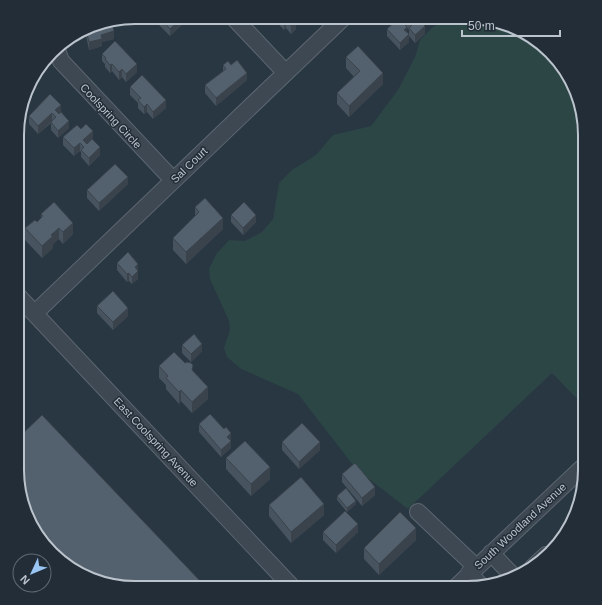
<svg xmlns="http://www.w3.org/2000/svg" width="602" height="605" viewBox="0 0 602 605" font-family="Arial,sans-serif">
	<rect width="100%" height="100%" fill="#293743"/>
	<!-- green -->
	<path fill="#2c4545" d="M452,18H482L526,33L561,63L579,97L585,127V407L552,373L408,509L356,469L298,394L241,369L227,357L224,348L230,330L229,321L210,279L209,269L217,253L229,240L245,241L262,232L273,219L279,183L292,170L316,155L333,135L371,126L398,90L415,57L420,40L433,27Z"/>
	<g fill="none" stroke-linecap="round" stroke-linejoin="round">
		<defs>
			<path id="minor" d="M233,17L285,72
				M56,47L61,61L173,180
				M18,296L293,588
				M35,313L343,18
				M418,512L476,567
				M491,553L514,577
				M533,567L546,555
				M469,573L481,586
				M455,588L585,465"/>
		</defs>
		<!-- minor casing -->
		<use href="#minor" stroke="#5c6670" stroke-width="18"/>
		<!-- minor -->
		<use href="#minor" stroke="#3d4853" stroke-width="16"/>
	</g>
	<!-- wall -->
	<path fill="#47535e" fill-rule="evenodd" d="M154,17H185V22L170,36L154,20Z
		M272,17H301V19L296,24V29L291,34L286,28L284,30Z
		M402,18H431L424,25L425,34L415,43L409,36V42L400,50L387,36V29L402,21ZM407,28L409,30V34L407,33Z
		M97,23L114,39L102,42V46L89,50L86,36V30Z
		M102,54L137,72L126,82L122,77L119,80L112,71L110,73L105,67V64L102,61Z
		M346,57L383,84L349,117L337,104V93L354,77L346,68Z
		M223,65L247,80L216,106L205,93V85L223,72Z
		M130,87L166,108L153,119L147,112L144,114L138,108V103L130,95Z
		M61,112L69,128L58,138L51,130V123L38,134L29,124V116Z
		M81,129L93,139L87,144L100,155L89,166L81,157V152L80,151L74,156L63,145V137Z
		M128,184L99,211L87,198V190Z
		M195,207L223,229L186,264L173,250V238L195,216Z
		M41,214L73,234L63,244L59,239L53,244V248L42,258L25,240V228L37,222L41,218Z
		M231,215L256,222L243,235L231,222Z
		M117,263L138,272V279L132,284L129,281L127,282L117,270Z
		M97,306L128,316L113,330L97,313Z
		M182,345L202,351L191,362L182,353Z
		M159,366L193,371L208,399L192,413L181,401L179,404L166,389V385L159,378Z
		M199,424L224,429L231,433V448L221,457L199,432Z
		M282,442L320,450L299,469L282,450Z
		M226,458L270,479L251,496L226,469Z
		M342,474L375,495L362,506L342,482Z
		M337,496L356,504L347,512L337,500Z
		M269,505L324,515L291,543L269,516Z
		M323,532H358L336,553L323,540Z
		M416,540L379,575L364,559V548Z"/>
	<!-- shaded-wall -->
	<path fill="#3a434c" d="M182,17H185V22L170,36V29Z
		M295,17H301V19L296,24V29L291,34V26Z
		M423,18H431L420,28V21Z
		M286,21V28L284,30V23Z
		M425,26V34L415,43V35Z
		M407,27V35L404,30Z
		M114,31V39L102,42V46L89,50V42L101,35Z
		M409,34V42L400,50V43Z
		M112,64V71L110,73V65Z
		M137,64V72L126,82V74Z
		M122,69V77L119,80V72Z
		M247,73V80L216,106V98Z
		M383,73V84L349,117V106Z
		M166,100V108L153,119V112Z
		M147,104V112L144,114V107Z
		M61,105V113L56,118L55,110Z
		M52,113V121L38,134V126Z
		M69,121V128L58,138V131Z
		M93,131V139L83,147V140Z
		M80,143V151L74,156V148Z
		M100,147V155L89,166V158Z
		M128,177V184L99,211V203Z
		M25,210V214L19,220V217Z
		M256,215V222L243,235V228Z
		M223,218V229L186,264V252Z
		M73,223V234L63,244V232Z
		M59,228V239L53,244V248L42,258V246L51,235Z
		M138,264V279L132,284V277L135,267Z
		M129,273V281L127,282V274Z
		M128,308V316L113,330V322Z
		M202,344V351L191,362V354Z
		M208,387V399L192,413V402Z
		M181,390V401L179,404V392Z
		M231,433V448L221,457V450L227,437Z
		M320,442V450L299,469V462Z
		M270,467V479L251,496V484Z
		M375,487V495L362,506V498Z
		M356,501V504L347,512V508Z
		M324,504V515L291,543V532Z
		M358,524V532L336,553V545Z
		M416,528V540L379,575V564Z"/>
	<!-- building -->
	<path fill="#53606d" stroke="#3a434c" d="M159,17H182L170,29Z
		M279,17H295L294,18L296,21L291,26L286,21L284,23Z
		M399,18L407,27L404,30L409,34L400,43L387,29Z
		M405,18H423L420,21L425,26L415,35L409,28L412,25Z
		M111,21L114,31L101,35L102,39L89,42L86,30L97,23Z
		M115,41L137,64L126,74L122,69L119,72L112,64L110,65L105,59L106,58L102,54Z
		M358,46L383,73L349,106L337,93L360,71L346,57Z
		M237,60L247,73L216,98L205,85L226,69L223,65L228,61L231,65Z
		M142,75L166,100L153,112L147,104L144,107L138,100L141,98L130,87Z
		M50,94L61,105L55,110L59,114L61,112L69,121L58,131L51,122L56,117L52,113L38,126L29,116Z
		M86,124L93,131L83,140L87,144L92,139L100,147L89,158L81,150L84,147L80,143L74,148L63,137L77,125L81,129Z
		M115,164L128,177L99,203L87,190Z
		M205,198L223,218L186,252L173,238L199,212L195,207Z
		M54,202L73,223L63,232L59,228L51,235L53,236L42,246L25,228L35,220L37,222L43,216L41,214Z
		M244,202L256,215L243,228L231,215Z
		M19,204L25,210L19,217Z
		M128,252L138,264L135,267L138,271L132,277L129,273L127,274L117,263Z
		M113,291L128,308L113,322L97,306Z
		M194,334L202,344L191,354L182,345Z
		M174,352L185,363L187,362L191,363L193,365L192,370L208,387L192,402L181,390L179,392L166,378L168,376L159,366Z
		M210,414L224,429L226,427L231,433L227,437L231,441L221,450L199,424Z
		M42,415L203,584L199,588H127L82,576L41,542L23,508L17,478V439Z
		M302,423L320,442L299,462L282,442Z
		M245,441L270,467L251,484L226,458Z
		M355,463L375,487L362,498L342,474Z
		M301,477L324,504L291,532L269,505Z
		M346,488L356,501L347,508L337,496Z
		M345,511L358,524L336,545L323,532Z
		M400,512L416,528L379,564L364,548Z"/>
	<g text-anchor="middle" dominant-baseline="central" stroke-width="3" stroke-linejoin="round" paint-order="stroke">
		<!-- street labels -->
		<g font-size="11" fill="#bbc3cc" stroke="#222d38">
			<text transform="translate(111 116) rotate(47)">Coolspring Circle</text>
			<text transform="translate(189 165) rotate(-44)">Sal Court</text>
			<text transform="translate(156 442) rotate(47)">East Coolspring Avenue</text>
			<text transform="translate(520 526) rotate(-43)">South Woodland Avenue</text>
		</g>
	</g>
	<!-- crop -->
	<path d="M0 0H602V605H0ZM135 24H467A111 111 0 0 1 578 135V470A111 111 0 0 1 467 581H135A111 111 0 0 1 24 470V135A111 111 0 0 1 135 24Z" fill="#222d38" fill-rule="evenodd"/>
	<path fill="none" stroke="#bbc3cc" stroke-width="2" d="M135 24H467A111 111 0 0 1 578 135V470A111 111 0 0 1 467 581H135A111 111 0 0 1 24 470V135A111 111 0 0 1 135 24Z"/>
	<!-- north arrow -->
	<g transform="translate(32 573) rotate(226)"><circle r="19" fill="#222d38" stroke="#5f6973"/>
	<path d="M0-3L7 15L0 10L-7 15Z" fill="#99c5f3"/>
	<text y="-6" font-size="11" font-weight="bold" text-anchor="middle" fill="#bbc3cc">N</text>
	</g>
	<!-- scale -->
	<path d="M462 30v6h98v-6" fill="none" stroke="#bbc3cc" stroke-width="2"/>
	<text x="468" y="30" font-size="12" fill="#bbc3cc" stroke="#222d38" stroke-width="3" paint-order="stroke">50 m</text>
</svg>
